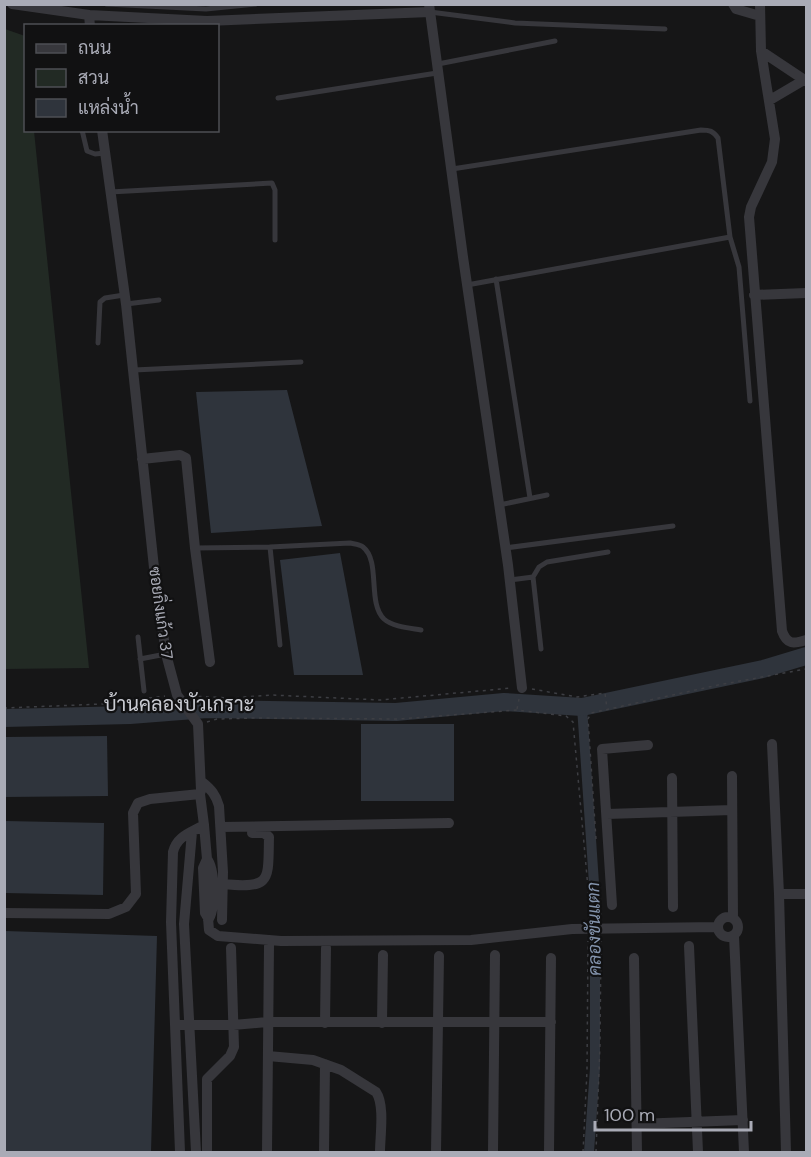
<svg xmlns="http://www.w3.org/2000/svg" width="811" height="1157" viewBox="0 0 811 1157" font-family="'DM Sans',Sarabun,sans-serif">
	<rect width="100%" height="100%" fill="#161617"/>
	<!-- green -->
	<path fill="#222a24" d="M5,29L25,36L26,130L34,131L89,668L5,669Z"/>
	<!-- water -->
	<path fill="#2f343c" d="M287,390L322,526L211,533L196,392Z
		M340,553L363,675H294L280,560Z
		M361,724H454V801H361Z
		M107,736L108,796L5,797V737Z
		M5,821L104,823L103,895L5,893Z
		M5,931L157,936L151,1152H5Z"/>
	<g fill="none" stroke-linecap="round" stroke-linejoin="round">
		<!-- canal -->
		<path stroke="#2f343c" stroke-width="10" d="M582,707L595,898V1068L589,1152"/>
		<!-- river -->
		<path stroke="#2f343c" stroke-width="18" d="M4,718L130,715L207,709L396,712L504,702L582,707L763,669L806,656"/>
		<!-- path -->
		<path stroke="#3d3e43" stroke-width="1.5" stroke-dasharray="3 4.5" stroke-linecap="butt" d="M532,689L577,697L605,693L607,709
			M191,696L231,698L271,695L380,700L512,688
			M149,698L165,696
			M4,708L103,704L141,699
			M517,709L519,699
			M207,722L217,719L255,718L399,719L517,710L566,716L573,722L589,899V918
			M596,839L588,719L591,713L718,685L806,669
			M600,904L601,917
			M583,1152L587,1071L588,941
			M596,1152L600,1044L601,940"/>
		<!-- lane -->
		<path stroke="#37373c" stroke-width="5" d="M106,4L206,9L256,4
			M430,12L515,23L665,29
			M438,64L555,41
			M278,98L437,73
			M82,130L87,151L95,154L105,153
			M452,169L701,130C710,130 713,131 718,138L730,237L739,267L750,401
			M110,192L272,183L275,190V240
			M496,279L530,498
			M467,285L730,237
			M126,304L159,300
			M98,343L100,302L105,298L124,295
			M134,370L301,362
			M499,505L547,495
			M270,547L280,645
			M195,548L270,547L350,543C354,544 360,544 363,547C381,561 367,603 384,619C393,627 409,628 421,630
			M505,548L673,526
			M533,577L541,649
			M510,580L533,577L539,567L547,562L608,552
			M138,637L144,691
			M140,659L166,654"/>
		<!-- street -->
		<path stroke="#37373c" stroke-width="10" d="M12,4L89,15L90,26
			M429,4L463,257L508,565L522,688
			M733,4L736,9L760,16
			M760,4L761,51L775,139L772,162L751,207L749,217L782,631C787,645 794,644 806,640
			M89,15L207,21L430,12
			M761,51L806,81
			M770,100L804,80
			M754,295L806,293
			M142,459L180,455L186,458L195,548L210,662
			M772,744L779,894L786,1152
			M732,776L733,918
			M672,778L673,907
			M202,782C211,789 216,795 219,806L223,872L222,920
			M607,814L732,810
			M204,825L207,859L203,868L205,913L208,918L209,930L218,936L281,941L471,940L572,929L717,927
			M221,827L449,823
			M192,832L184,924L196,1152
			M207,859C215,868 216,910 208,920
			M223,884C272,889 268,881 269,837L264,833H252
			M779,894H806
			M612,905L602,749L648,745
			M4,913L109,914L126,907L136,894L133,813L138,803L150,799L200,794L201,790L198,724L177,695L166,654L155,577L126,304L102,130
			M718 927a10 10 0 1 1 20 0a10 10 0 1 1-20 0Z
			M734,936L744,1152
			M689,946L698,1152
			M634,958L637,1152
			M325,1023L326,948
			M382,1023L383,955
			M176,1025H233L267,1022H551
			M268,1056L313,1060L341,1070L376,1092C385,1105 380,1136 380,1152
			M637,1124L743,1120
			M180,1152L171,922L173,852C177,836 190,833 204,825L200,794
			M207,1152V1079L230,1056L234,1047L231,948
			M267,1152L269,946
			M324,1152L325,1064
			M436,1152L439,956
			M493,1152L495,955
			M549,1152L551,958"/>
	</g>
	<g text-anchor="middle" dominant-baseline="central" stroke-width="4.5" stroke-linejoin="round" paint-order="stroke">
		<!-- street labels -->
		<g font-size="16" fill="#a9abb6" stroke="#111112">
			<text transform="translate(161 613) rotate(82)">ซอยกิ่งแก้ว 37</text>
		</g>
		<!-- water labels -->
		<g font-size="18" font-style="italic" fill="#8494ad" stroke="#111112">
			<text transform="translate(594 929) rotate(-91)">คลองขันแตก</text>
		</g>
		<!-- quarter labels -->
		<g font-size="20" fill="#c9cbd2" stroke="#111112">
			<text x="179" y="704">บ้านคลองบัวเกราะ</text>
		</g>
	</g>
	<!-- border -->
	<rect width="811" height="1157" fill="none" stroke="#a9abb6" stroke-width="12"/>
	<!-- legend -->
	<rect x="24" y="24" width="195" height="108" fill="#111112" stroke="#4e4f54" stroke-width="1.5"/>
	<rect x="36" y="44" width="30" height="9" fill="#37373c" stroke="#4e4f54" stroke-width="1.5"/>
	<text x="78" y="54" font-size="18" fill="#a9abb6">ถนน</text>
	<rect x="36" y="69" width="30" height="18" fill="#222a24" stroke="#4e4f54" stroke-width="1.5"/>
	<text x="78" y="84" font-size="18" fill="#a9abb6">สวน</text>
	<rect x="36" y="99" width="30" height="18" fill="#2f343c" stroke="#4e4f54" stroke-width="1.5"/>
	<text x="78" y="114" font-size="18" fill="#a9abb6">แหล่งน้ำ</text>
	<!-- scale -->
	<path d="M595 1121v9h156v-9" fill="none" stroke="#a9abb6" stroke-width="3"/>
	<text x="604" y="1121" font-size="18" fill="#a9abb6" stroke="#111112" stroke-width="4.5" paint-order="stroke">100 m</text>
</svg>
